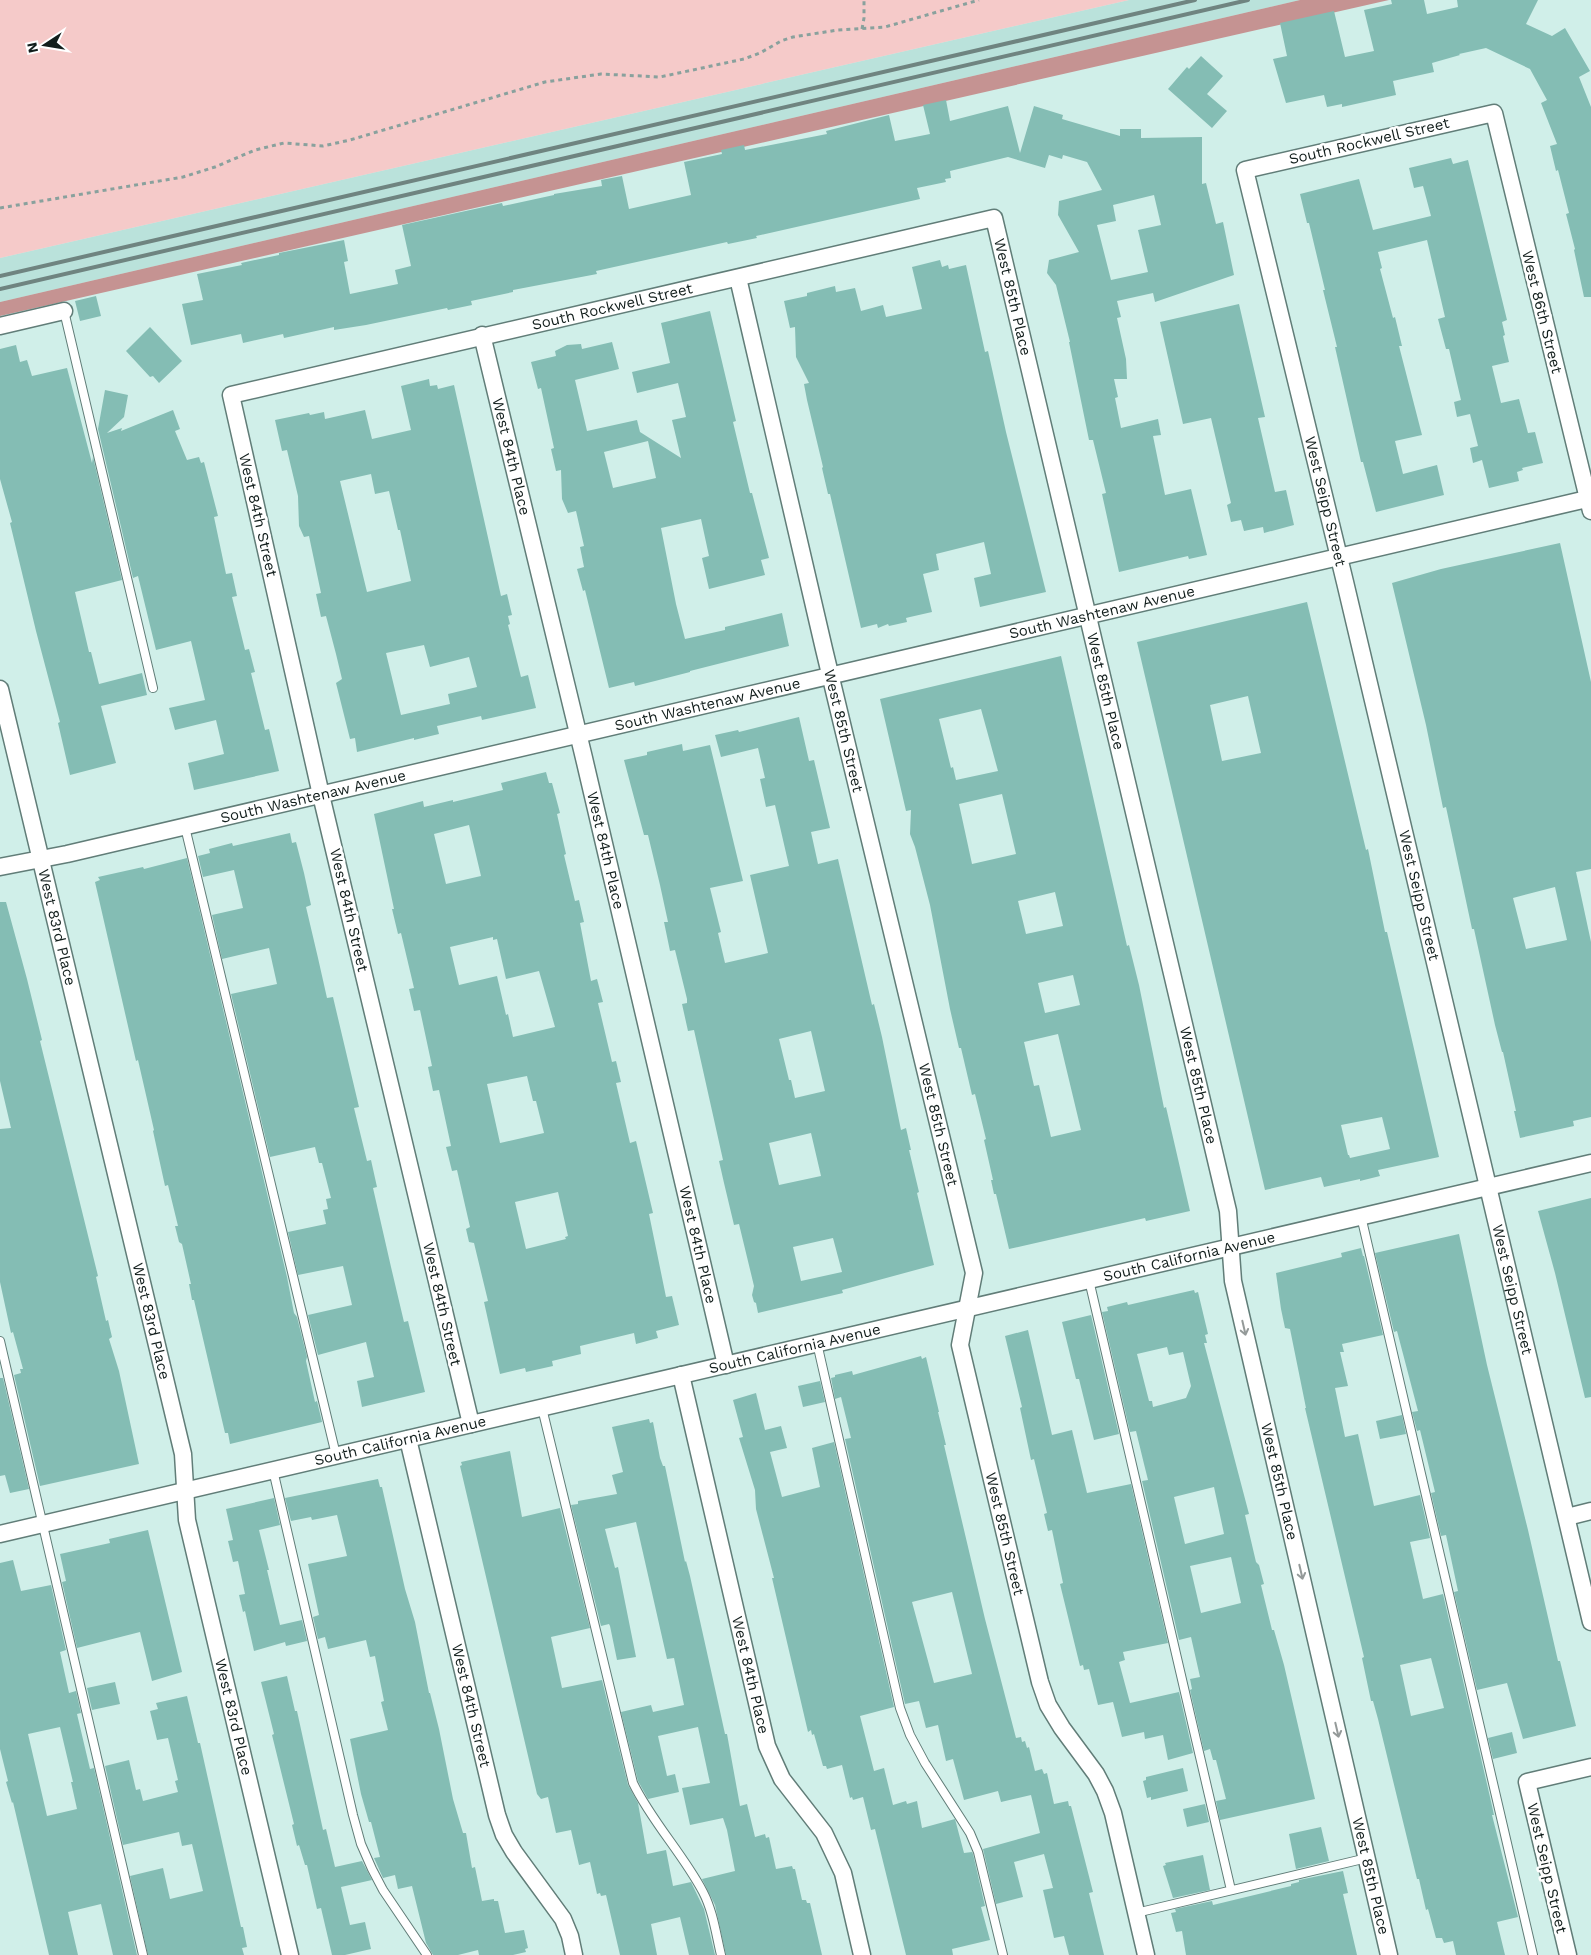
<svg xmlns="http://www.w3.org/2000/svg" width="1591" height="1955" viewBox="0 0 1591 1955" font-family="'Work Sans',sans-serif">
	<rect width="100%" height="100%" fill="#d0efe9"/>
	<!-- built -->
	<path fill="#bae2db" d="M1129,0H1300L0,302V258Z"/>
	<!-- green -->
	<path fill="#f5cac9" d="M0,0H1129L0,258Z"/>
	<!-- forest -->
	<path fill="#c59392" d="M1300,0H1389L0,316V302Z"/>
	<!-- building -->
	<path fill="#84bdb4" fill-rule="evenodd" d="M1391,0H1424L1427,14L1458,7L1457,0H1538L1526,24L1552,36L1565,28L1590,71L1579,77L1591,107V297H1584L1574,250L1575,249L1566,214L1569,213L1558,170L1556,171L1550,146L1557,144L1541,103L1547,100L1530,69L1486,48L1459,54L1460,55L1432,63L1434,72L1393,81L1396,95L1342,107V104L1327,107L1324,95L1286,103L1273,59L1287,56L1280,23L1334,11L1345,57L1374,51L1364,10L1392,4Z
		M1201,56L1223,76L1207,94L1227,111L1212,128L1168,89L1187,67L1189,69Z
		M946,100L950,121L1008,106L1020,153L1034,106L1063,115L1062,119L1120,136V129H1141V138L1202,137V184L1206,183L1216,224L1223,222L1234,275L1155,302L1153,293L1117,301L1121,317L1117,318L1126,359L1127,379H1114L1118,397L1115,398L1121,428L1158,419L1161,435L1153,436L1165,495L1191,489L1207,555L1189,559L1188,556L1119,572L1102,494L1106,493L1093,440H1089L1069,342H1070L1056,285L1047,273L1049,260L1079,252L1058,215L1059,201L1102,190L1087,162L1063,155L1062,159L1049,155L1045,168L1008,157L950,171L951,178L945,179L946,182L917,188L920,199L756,236L757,238L728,244L727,242L596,271L597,274L513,290V292L471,301L472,305L448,310L447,308L366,325L334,330V327L284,338L283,334L243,343L241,334L191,345L182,304L203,300L197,274L242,265L241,263L279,255V253L344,240L348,261L344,262L350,294L398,284L395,270L411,266L402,225L502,203L503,206L554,195V194L602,186L601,180L622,176L629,209L691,195L684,162L722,154L721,150L744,145L745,150L827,134L826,131L889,115L895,141L930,134L923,105ZM1154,195L1161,225L1138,230L1148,272L1111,280L1097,225L1116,221L1113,205Z
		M1451,158L1453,164L1468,160L1507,320L1502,322L1505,335L1503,336L1509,362L1492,366L1501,403L1519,399L1528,433L1535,432L1543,463L1522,468L1523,470L1517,472L1519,481L1489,488L1482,460L1473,463L1470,448L1478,446L1470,414L1457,417L1454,402L1461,400L1449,349H1446L1438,319L1445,317L1427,240L1378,252L1382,268L1380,269L1393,318L1395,317L1402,346H1399L1422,435L1395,441L1403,474L1437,465L1444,495L1376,512L1363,462H1361L1335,347H1337L1323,290H1325L1309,223H1307L1300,194L1359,179L1373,230L1431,216L1423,186L1414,188L1409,168Z
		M940,260L942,267L948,265L949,269L966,265L985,352L988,351L1006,432L1046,592L980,607L974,578L991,574L984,542L936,554L939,570L923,574L932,612L910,617L906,618L907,622L889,626L888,624L878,628L877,624L861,628L830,494H828L822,468L823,467L807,400L804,384L809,383L796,357L795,327L790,328L784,301L807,296V293L835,286L836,292L855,288L861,311L883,305L886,317L922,309L912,267Z
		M96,296L101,316L80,321L75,301Z
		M1239,304L1265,417L1258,418L1275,492L1286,490L1294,525L1264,533L1263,527L1244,531L1241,520L1231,522L1227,505L1231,503L1211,418L1183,424L1160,322Z
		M710,311L736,421L733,422L750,493H752L769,558L761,560L765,575L709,589L702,558L709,556L701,519L661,528L676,604L685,639L725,630V627L782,613L789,646L690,671V672L655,681L635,686L634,682L609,688L585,590L583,591L577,569L584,567L580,547L584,546L576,511L568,513L562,499L561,470L556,471L551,449L554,448L541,388L538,389L531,362L556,356L555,351L567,345L581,344L582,349L612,342L619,369L575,380L587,431L637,420L640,432L681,458L672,420L686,417L678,383L637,393L632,372L670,363L661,323ZM648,441L656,478L613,488L604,452Z
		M150,327L182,361L159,383L153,376L150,377L126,351Z
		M16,345L20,362L27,360L32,376L67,368L92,463L93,457L122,580L75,592L89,652H91L99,684L142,673L147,695L101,706L116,763L70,775L58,723L60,722L36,631L10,523L12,522L0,479V349Z
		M429,379L430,386L437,385L438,389L454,385L501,596L507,594L512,615L508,616L510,624L508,625L521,677L528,675L536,708L482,720L481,716L437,726L439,734L414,740V738L357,752L355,738L350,739L336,683L342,679L336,654L326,616L321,617L316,594L321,593L309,536L304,537L299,526L298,496L287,450L282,451L275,420L309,413L310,415L324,412L325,419L365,410L372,439L411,430L401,386ZM371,474L375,494L389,491L398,530H400L411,581L367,592L340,481ZM424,645L430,667L469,657L477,687L448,694L450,704L401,715L386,653Z
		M105,390L128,395L124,417L107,433L122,428L121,431L173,410L180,429L175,431L187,460L199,457L201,463L204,462L218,516L214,517L226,574L232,573L237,596L232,597L245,650L249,649L255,672L251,673L265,730L269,729L279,771L194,790L188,763L224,754L216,720L175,730L169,708L205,700L191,641L156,650L138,576L133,578L98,429Z
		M1560,543L1591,682V869L1576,872L1591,942V1117L1573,1121L1574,1126L1520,1138L1514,1111H1516L1503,1052H1502L1495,1025L1474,929H1472L1446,807L1443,808L1426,725L1392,583L1441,569ZM1555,887L1567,940L1526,949L1513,898Z
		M1307,602L1366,850L1368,849L1385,932H1387L1439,1157L1378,1170L1380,1176L1360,1181V1179L1324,1187L1321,1177L1265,1190L1137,642ZM1248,696L1261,753L1222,761L1210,705ZM1382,1117L1390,1149L1350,1158L1349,1155H1348L1341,1125Z
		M1061,656L1127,946L1129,945L1139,985L1164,1108L1166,1107L1190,1211L1146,1221L1145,1218L1009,1249L996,1194H994L991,1180H993L984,1140L986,1139L975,1094L972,1095L961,1048H959L950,1009L930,905L915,847L910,834L911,810L906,811L880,699ZM981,709L998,771L956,780L953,767L951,768L939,719ZM1002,794L1016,854L972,864L959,804ZM1055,892L1063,926L1026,934L1018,901ZM1073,975L1080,1005L1045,1013L1038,983ZM1058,1034L1081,1130L1051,1137L1039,1085L1034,1086L1024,1042Z
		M799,717L809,761L814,760L830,828L811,832L818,864L838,859L872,1005L874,1004L882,1037L901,1130L906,1128L911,1150H909L919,1192L917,1193L934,1265L842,1290L843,1293L758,1313L756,1303L754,1302L752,1295L754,1286L739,1224L734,1225L724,1183L719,1161L723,1160L694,1030L688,1031L682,1004L687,1003V999L675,950L670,951L664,922H668L660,885L648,835H644L624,760L647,755V752L682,744L683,751L710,745L743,881L710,888L721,932L718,933L725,963L768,953L750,875L789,866L775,805L766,807L760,779L765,778L758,748L721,757L715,735L738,730L739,732ZM811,1031L825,1091L795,1098L791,1080H789L779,1039ZM811,1133L821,1176L779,1185L769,1143ZM833,1238L842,1272L801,1281L793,1247Z
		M546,772L549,783H552L560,813L557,814L566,854L564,855L575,901L579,900L584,922L580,923L591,981L597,979L603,1002L598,1003L612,1062L616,1061L621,1082L616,1083L630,1143L636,1141L653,1213L649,1214L666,1297L672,1296L679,1325L656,1331L658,1338L636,1344L634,1333L580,1346L581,1354L552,1361L553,1366L526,1372L525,1368L500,1374L484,1302L488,1301L474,1243L469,1242L466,1229L470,1227L457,1170L452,1171L446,1147L451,1146L439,1090L433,1091L428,1067L432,1066L420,1010L414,1011L409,989L414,988L401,933L398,934L392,909H394L374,814L423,801L424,807L453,800V802L503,790L501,783ZM469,825L481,876L446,884L434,834ZM493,937V940L497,939L506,979L539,971L555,1027L513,1037L508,1014L506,1015L497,976L459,985L450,947ZM527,1076L533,1101H536L544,1133L500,1143L487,1084ZM558,1192L568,1236L565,1237L566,1239L526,1249L515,1202Z
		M290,833L292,843L296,842L304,873L311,905L306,907L318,958L327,998L333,997L359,1107L354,1108L367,1161L371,1160L377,1187L373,1188L391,1267L404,1322L408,1321L425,1392L362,1407L357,1381L374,1377L366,1342L318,1355L308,1315L352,1305L343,1266L298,1275L288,1232L326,1224L323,1210L328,1209L326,1199L331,1198L322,1163H319L315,1147L270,1157L231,994L277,984L269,948L222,959L212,915L243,908L234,870L203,877L198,856L210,853L209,849L232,843L233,846Z
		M187,858L287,1277L294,1313L297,1317L307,1357L306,1361L315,1402L317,1401L322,1422L230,1444L228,1433H225L194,1300H192L189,1284H191L182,1244L179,1242L175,1226H178L168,1185L165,1186L153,1131L154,1130L138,1060L136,1061L95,882L100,880L98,877L143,867L144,869Z
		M0,902H6L27,979L42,1040L40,1041L98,1276L96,1277L106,1321L108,1320L112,1337L109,1339L119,1371L139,1464L40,1486L14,1375L21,1373L20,1369H23L13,1332L11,1333L0,1282V1129L11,1128L0,1081Z
		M1591,1198V1397L1585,1398L1555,1273L1538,1211Z
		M1459,1234L1487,1365L1528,1530L1558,1661H1560L1576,1726L1523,1739L1507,1683L1477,1690L1454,1592L1458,1591L1446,1535L1441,1536L1431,1493L1435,1492L1420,1430L1417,1431L1412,1412L1418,1411L1397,1331L1394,1332L1375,1253Z
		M1361,1248L1363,1256H1364L1383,1335L1342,1344L1344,1352H1340L1348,1386L1335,1388L1345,1437L1358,1434L1374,1506L1420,1495L1430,1538L1410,1542L1423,1599L1443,1594L1490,1797L1494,1815H1492L1518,1917L1497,1922L1505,1955H1456L1453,1941L1444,1943L1442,1938H1436L1428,1909L1426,1910L1419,1879H1417L1378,1719L1373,1701H1371L1362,1658L1364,1657L1305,1408H1306L1290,1329L1285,1328L1281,1309L1276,1273L1342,1257L1341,1253ZM1431,1658L1444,1708L1411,1716L1400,1665Z
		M1194,1290L1195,1293L1198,1292L1208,1334L1205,1335L1207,1343H1204L1249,1514L1245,1515L1256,1562L1259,1565L1264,1584L1261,1585L1272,1630H1274L1284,1665L1315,1799L1220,1820L1216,1801L1226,1799L1216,1760H1213L1210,1749L1204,1751L1190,1690L1192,1689L1190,1679L1200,1677L1191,1637L1179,1640L1142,1481L1148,1480L1144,1464L1136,1431L1130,1432L1102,1312L1108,1311L1107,1307L1127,1302L1128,1305ZM1167,1347L1169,1355L1183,1352L1191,1386L1186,1398L1153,1407L1152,1401H1149L1137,1354ZM1214,1487L1224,1534L1185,1544L1174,1497ZM1231,1557L1241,1603L1201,1613L1190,1566Z
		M1091,1315L1119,1434L1094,1440L1079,1379H1076L1062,1322Z
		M1028,1330L1052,1435L1072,1430L1087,1493L1131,1484L1168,1643L1123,1652L1125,1660L1119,1662L1130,1703L1179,1692L1193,1753L1168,1760L1163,1735L1145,1739L1144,1732L1122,1737L1113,1702L1098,1705L1089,1669L1084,1670L1083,1665L1080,1666L1060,1584L1063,1583L1052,1530L1048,1531L1044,1514L1047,1513L1034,1459L1031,1460L1020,1408L1022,1407L1005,1336Z
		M921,1356L922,1359L926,1357L939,1412H938L946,1445H944L985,1619L1016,1738L1021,1737L1022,1742L1025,1741L1027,1748L1029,1747L1035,1771L1042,1769L1044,1774L1047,1773L1054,1804L1068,1801L1069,1806H1071L1093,1892L1089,1893L1104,1955H1069L1064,1936L1054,1938L1043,1890L1053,1888L1044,1854L1014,1862L1023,1897L996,1904L983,1849L1040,1833L1031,1795L1001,1802L998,1791L964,1800L953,1759L946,1761L938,1725L926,1728L919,1701L905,1704L845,1439L851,1438L841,1397L835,1399L831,1378L835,1377V1375L852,1371L853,1375ZM952,1592L972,1674L934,1683L912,1602Z
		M0,1378H3L29,1489L10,1493L5,1475L0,1476Z
		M820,1381L825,1402L803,1407L798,1386Z
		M756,1393L765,1430L781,1426L787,1448L770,1452L782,1497L820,1487L812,1448L834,1442L894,1707L860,1716L874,1771L884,1768L893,1805L906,1801L907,1804L917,1801L922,1828L955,1819L964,1853L972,1852L973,1854L985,1906L981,1907L990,1940L952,1949L953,1955H906L875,1829L871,1830L863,1797L853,1800L852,1797L850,1798L842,1765L827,1769L826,1766H823L814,1734L812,1735L811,1730L808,1732L772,1578H774L756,1509L755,1490L739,1438L743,1437L733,1400Z
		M1402,1415L1406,1434L1380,1439L1376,1421Z
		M649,1419L650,1423L653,1422L660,1458L663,1466H665L685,1562L686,1561L690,1576L718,1702L725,1734H727L740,1806L747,1804L755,1837L765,1834L766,1838L769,1837L776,1869L792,1866L793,1869H795L802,1900H806L807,1903H810L822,1955H726L715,1905L702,1879L735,1871L727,1830L723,1818L690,1825L682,1788L710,1783L698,1727L658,1736L667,1776L675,1774L679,1792L648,1799L638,1781L621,1712L651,1705L653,1712L684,1705L674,1658L667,1659L636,1522L605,1529L615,1568L618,1567L636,1657L617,1660L610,1626L609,1624L601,1626L571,1505L578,1504V1501L617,1494L612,1475L623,1472L612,1427Z
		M510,1451L522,1517L560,1508L590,1628L551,1637L562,1688L602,1680L628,1785L638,1803L647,1854L666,1850L673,1886L691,1882L704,1909L715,1955H689L680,1917L651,1924L657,1955H620L606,1895L601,1896L600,1893L597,1894L590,1862L579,1865L571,1830L556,1833L548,1797L541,1799L537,1794L460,1466L462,1465L461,1462Z
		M378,1479L380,1487H382L405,1589L415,1622L429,1693H430L439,1729L453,1799L463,1833H466L472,1868L475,1867L482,1901L494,1899V1901H498L505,1933L524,1930L528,1948L525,1949L526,1952L513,1955H479L478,1950L458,1955H433L426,1943L412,1886L398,1889L395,1875L383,1878L374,1858L380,1857L371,1822H369L361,1794L350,1739L388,1730L381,1702L384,1701L375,1656L370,1657L366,1640L328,1649L325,1637L318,1639L313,1617L319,1615L308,1564L347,1556L337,1515L312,1520L311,1517L291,1521L285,1498Z
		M274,1498L280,1525L259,1530L269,1570H267L280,1625L302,1620L307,1641L286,1646L285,1642L254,1651L245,1611L243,1612L239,1595L245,1594L238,1561L233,1562L228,1541L233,1540L226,1509Z
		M148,1530L182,1672L152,1681L140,1632L77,1648L62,1582L66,1581L60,1554L110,1543L109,1539Z
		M13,1560L21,1591L51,1585L66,1650L60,1652L69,1693L76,1691L81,1713L77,1714L90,1769L94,1768L137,1955H113L101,1904L68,1912L78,1955H49L13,1802L12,1803L6,1782L8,1781L0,1749V1563ZM60,1727L73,1782H71L77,1809L47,1816L28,1734Z
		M287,1676L295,1711H297L323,1830L326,1829L335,1867L362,1861L372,1880L341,1887L350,1925L365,1922L371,1949L345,1955H332L321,1908L317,1909L307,1865H305L299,1845L297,1846L292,1825L294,1824L272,1735L274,1734L261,1682Z
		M115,1682L120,1704L92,1710L87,1688Z
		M187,1696L198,1743H200L241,1927H243L247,1947L242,1948L244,1955H148L130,1876L163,1868L170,1899L203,1891L192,1844L182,1846L179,1832L123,1845L105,1766L129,1760L136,1790L140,1789L143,1801L178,1792L175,1781L178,1780L168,1738L157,1740L150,1711L158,1709L156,1703Z
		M1512,1732L1517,1753L1493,1759L1488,1738Z
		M1183,1768L1188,1791L1151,1800V1797L1147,1798L1143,1781L1146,1780V1777Z
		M1205,1804L1209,1822L1187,1827L1183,1809Z
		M1321,1827L1329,1861L1296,1869L1289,1834Z
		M1203,1855L1210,1890L1173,1898L1163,1866L1166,1865L1165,1863Z
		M1343,1871L1348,1893L1343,1894L1357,1955H1186L1182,1931L1176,1932L1171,1913L1176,1912L1175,1909L1212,1901L1213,1905L1291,1886V1884L1299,1882V1880Z"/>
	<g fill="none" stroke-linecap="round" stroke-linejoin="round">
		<defs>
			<path id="service" d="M64,311L153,688
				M185,827L336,1455
				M1361,1216L1533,1955
				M1089,1280L1231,1890
				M0,1341L143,1955
				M817,1343L900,1708L910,1735L925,1763L970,1833L978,1852L1003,1955
				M542,1408L633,1783C652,1822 683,1854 703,1892C713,1911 716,1934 721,1955
				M273,1470L353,1815L361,1844L372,1869L383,1890L427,1955
				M1136,1913L1367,1858"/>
			<g id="minor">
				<path id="s1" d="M738,278L824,649L974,1273L960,1345L1040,1682L1048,1705L1062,1728L1096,1774L1105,1791L1113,1813L1146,1955"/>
				<path d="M0,326L64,311"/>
				<path id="s2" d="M482,335L584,758L726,1365"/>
				<path id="s3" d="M1591,511L1494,113L1245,170L1345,582L1591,1622"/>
				<path id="s4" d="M0,689L183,1454L187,1520L290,1955"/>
				<path id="s5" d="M0,867L67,854L1591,498"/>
				<path id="s6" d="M681,1375L767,1746L782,1779L824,1833L843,1873L862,1955"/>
				<path id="s7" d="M471,1424L321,795L231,395L994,218L1228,1211L1233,1281L1389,1955"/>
				<path id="s8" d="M408,1439L497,1815L504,1835L514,1852L563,1919L570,1936L574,1955"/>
				<path d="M1567,1517L1591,1511"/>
				<path id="s9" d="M0,1534L1591,1163"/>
				<path d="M1568,1955L1527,1782L1591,1767"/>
			</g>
		</defs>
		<!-- service casing -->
		<use href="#service" stroke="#617d78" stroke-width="10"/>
		<!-- minor casing -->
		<use href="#minor" stroke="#617d78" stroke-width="19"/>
		<!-- path -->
		<path stroke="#89a19d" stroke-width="3" stroke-dasharray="4 4" stroke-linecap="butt" d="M862,29L864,18V0
			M0,208L183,177L215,167L255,150L284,143L323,146L350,140L545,82L601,74L660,77L744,59L760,53L781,41L793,37L838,30L885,27L979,0"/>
		<!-- service -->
		<use href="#service" stroke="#fff" stroke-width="8"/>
		<!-- minor -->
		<use href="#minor" stroke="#fff" stroke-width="16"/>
		<!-- rail -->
		<path stroke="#6f8480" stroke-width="4" d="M0,276L1195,0
			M0,289L1248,0"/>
	</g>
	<!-- one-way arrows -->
	<defs><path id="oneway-shaft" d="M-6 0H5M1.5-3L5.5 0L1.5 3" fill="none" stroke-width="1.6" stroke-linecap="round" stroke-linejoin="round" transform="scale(1.25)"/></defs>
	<g stroke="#949a99">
		<use href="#oneway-shaft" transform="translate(1244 1328) rotate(77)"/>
		<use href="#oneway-shaft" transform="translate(1301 1572) rotate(77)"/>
		<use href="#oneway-shaft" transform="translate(1337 1730) rotate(77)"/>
	</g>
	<g text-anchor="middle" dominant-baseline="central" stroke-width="5" stroke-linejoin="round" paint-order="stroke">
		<!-- street labels -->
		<g font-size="15" fill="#121e1c" stroke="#fff">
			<text transform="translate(1369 141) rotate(-13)">South Rockwell Street</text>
			<text stroke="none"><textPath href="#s7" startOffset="1921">West 85th Place</textPath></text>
			<text stroke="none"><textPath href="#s7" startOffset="1448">South Rockwell Street</textPath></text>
			<text transform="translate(1542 312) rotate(76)">West 86th Street</text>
			<text stroke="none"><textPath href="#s2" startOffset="125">West 84th Place</textPath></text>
			<text stroke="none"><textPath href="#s3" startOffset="1006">West Seipp Street</textPath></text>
			<text transform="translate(258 515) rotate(77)">West 84th Street</text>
			<text stroke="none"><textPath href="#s5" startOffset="1131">South Washtenaw Avenue</textPath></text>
			<text stroke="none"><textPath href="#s7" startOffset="2326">West 85th Place</textPath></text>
			<text stroke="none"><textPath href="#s5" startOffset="726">South Washtenaw Avenue</textPath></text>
			<text stroke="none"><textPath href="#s1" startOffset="465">West 85th Street</textPath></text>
			<text stroke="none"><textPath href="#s5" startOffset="321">South Washtenaw Avenue</textPath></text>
			<text stroke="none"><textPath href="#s2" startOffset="530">West 84th Place</textPath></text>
			<text stroke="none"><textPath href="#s3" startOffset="1411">West Seipp Street</textPath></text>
			<text transform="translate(349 910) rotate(77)">West 84th Street</text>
			<text stroke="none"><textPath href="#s4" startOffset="245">West 83rd Place</textPath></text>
			<text stroke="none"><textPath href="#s7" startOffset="2731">West 85th Place</textPath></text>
			<text stroke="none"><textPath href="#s1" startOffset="870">West 85th Street</textPath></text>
			<text stroke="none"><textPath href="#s2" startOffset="935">West 84th Place</textPath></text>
			<text stroke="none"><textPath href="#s9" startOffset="1221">South California Avenue</textPath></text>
			<text stroke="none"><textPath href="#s3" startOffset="1816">West Seipp Street</textPath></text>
			<text transform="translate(442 1304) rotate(77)">West 84th Street</text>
			<text stroke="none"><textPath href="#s4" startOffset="650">West 83rd Place</textPath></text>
			<text stroke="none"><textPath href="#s9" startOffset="816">South California Avenue</textPath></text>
			<text stroke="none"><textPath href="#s9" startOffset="411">South California Avenue</textPath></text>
			<text stroke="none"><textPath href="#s7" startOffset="3136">West 85th Place</textPath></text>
			<text stroke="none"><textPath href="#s1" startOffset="1290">West 85th Street</textPath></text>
			<text stroke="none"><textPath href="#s6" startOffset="308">West 84th Place</textPath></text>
			<text stroke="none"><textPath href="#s8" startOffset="274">West 84th Street</textPath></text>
			<text stroke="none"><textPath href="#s4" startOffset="1055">West 83rd Place</textPath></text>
			<text transform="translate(1547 1868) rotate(77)">West Seipp Street</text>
			<text stroke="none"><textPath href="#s7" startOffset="3541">West 85th Place</textPath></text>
		</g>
	</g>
	<!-- north arrow -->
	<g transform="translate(45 45) rotate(258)" stroke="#ffffff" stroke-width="4" paint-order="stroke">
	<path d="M0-4L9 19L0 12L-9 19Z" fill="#121e1c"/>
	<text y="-8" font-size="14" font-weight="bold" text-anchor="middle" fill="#121e1c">N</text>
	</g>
</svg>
